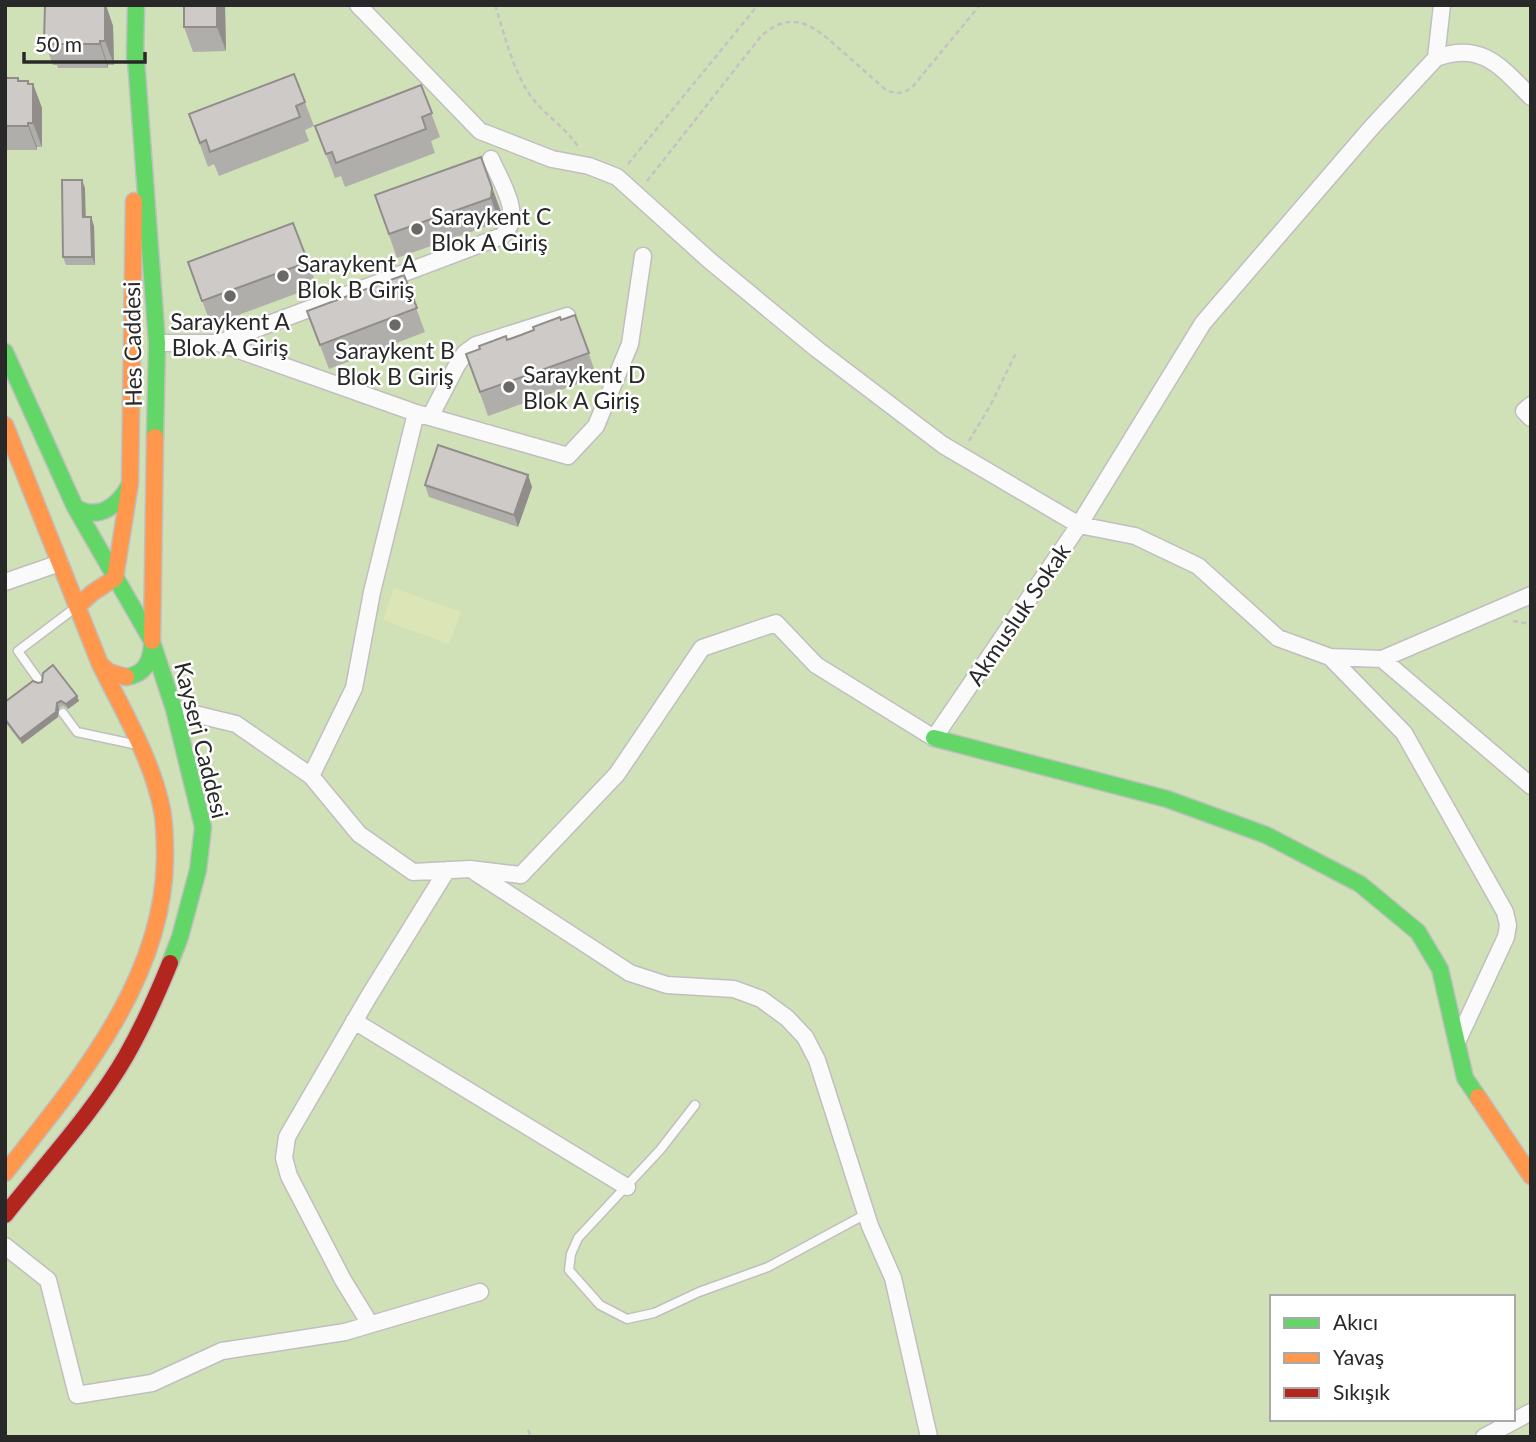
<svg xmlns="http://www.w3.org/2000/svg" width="1536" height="1442" viewBox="0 0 1536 1442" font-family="Lato,sans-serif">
	<rect width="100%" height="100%" fill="#e6e1de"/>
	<!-- green -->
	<path fill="#d0e0b7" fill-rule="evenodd" d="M5,5H1531V1437H5ZM1272,1297H1513V1419H1272Z"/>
	<!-- pitch -->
	<path fill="#dce5b5" d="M394,588L461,612L449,644L383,620Z"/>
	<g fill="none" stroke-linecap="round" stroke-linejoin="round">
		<defs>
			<path id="lane" d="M40,682L18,651L75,608
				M63,713L77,732L133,744
				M695,1105L660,1150L578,1238L571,1254L569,1270L600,1305L627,1319L654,1313L699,1292L768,1267L866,1214"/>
			<path id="street" d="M358,5L480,131L552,159L589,166L617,177L709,260L818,350L943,445L1079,525L1203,323L1371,128L1436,58C1482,41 1501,67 1531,97
				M1436,58L1442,5
				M157,343H219L416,413L372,592L354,688L311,776
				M219,343L502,236C525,216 500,181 491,159
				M1531,405L1524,411L1531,418
				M416,413L568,456L596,426L630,344L643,256
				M430,417L457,365L465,353L476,345L567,316
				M5,582L60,563
				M1330,657L1404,733L1505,912L1508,925L1506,937L1457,1042
				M1382,659L1531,786
				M174,709L236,724L311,776L359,834L413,872L470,869L521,875L617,774L702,648L776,623L816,665L934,738L1079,525L1135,536L1198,566L1278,638L1330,657L1382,659L1531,595
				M475,872L630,973L667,985L734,989L761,999L787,1018L805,1037L817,1060L870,1226L893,1278L929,1437
				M354,1021L627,1187
				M5,1246L48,1280L77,1395L152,1383L222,1351L345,1332L480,1292
				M370,1324L343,1280L289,1176L284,1158L287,1137L369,996L447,870
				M1484,1437L1531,1412"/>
			<path id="fast" d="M135,46L157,343L155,437
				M135,58L136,5
				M5,352L75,507L152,641C152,660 146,674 126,677
				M75,507C98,521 117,507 129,486
				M152,642L174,709L203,827L198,870L180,937L170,963
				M934,738L1167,799L1266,835L1360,884L1418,932L1440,969L1465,1078L1478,1097"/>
			<path id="slow" d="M5,425L100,664L109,672L126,677
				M115,578L130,483L134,201
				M77,607L92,593L115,578
				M152,641L155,437
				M1478,1097L1531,1176
				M5,1173C77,1082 164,980 165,858C165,842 165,826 162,810C152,759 123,711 100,664"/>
			<path id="jam" d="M5,1215C46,1163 93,1113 126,1056C143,1026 157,995 170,963"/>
		</defs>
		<!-- lane casing -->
		<use href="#lane" stroke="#c0bfbf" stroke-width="11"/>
		<!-- street casing -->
		<use href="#street" stroke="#c0bfbf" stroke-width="19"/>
		<!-- fast casing -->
		<use href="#fast" stroke="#c0bfbf" stroke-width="19"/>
		<!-- slow casing -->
		<use href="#slow" stroke="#c0bfbf" stroke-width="19"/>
		<!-- jam casing -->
		<use href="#jam" stroke="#c0bfbf" stroke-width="19"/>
		<!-- path -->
		<path stroke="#c4c3c3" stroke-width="2.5" stroke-dasharray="5 3.5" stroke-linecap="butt" d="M495,5C505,35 511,65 528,92C541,113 566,127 579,148
			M628,164L758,5
			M647,181L762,35C796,7 817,29 844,53C858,65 872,78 886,90C897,95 905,94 914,85L980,5
			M969,441L990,406L1016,353
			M1513,621L1531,624
			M528,1430L531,1437"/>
		<!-- lane -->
		<use href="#lane" stroke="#fbfafa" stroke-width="8"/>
		<!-- street -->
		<use href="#street" stroke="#fbfafa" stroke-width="16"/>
		<!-- fast -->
		<use href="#fast" stroke="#63d668" stroke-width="16"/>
		<!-- slow -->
		<use href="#slow" stroke="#ff974d" stroke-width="16"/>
		<!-- jam -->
		<use href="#jam" stroke="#b3261e" stroke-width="16"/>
	</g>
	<!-- wall -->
	<path fill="#b0aeab" d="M45,5H106L113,26L114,65H108V68H58L57,65H53L44,41Z
		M184,5H225L226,51L193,52L184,27Z
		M294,74L314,126L305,130L309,141L219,176L214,164L208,167L189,114Z
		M5,78H18L19,81L29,84H33L42,108V147H37V150H5Z
		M421,85L440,137L431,141L435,153L345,187L341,176L335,178L315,126Z
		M481,157L501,212L499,222L397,258L375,195Z
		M85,188V217L94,226L95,265H66L63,257Z
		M293,223L317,286L211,325L188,262Z
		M404,275L425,332L329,369L307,311Z
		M575,315L597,377L488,416L466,354Z
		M528,475L532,487L518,527L429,497L425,485Z
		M38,683L77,696L79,701L68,709L63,706L59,708L58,717L22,744L5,722V702Z"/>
	<!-- shaded-wall -->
	<path fill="#908d8b" d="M105,5H106L113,26L114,65L105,41Z
		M217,5H225L226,51L217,27Z
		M100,41L108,65V68L100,44Z
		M28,81L33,95V84L42,108V147L33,123Z
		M28,123L37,147V150L28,126Z
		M481,157L501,212L499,222L491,198Z
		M82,180L85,188L86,226L83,217Z
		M91,217L94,226L95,265L92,257Z
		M528,475L532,487L518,527L514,515Z
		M77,696L79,701L68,709L66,704Z
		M57,703L59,708L58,717L22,744L20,739Z"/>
	<!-- building -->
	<path fill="#cdcac7" stroke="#908d8b" stroke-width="2" d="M45,5H105V41H100V44H50V41H44Z
		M184,5H217V27H184Z
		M294,74L305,102L296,106L300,117L210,152L206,140L200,143L189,114Z
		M5,78H18V81H28V84H33V123H28V126H5Z
		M421,85L432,113L422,117L426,129L336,163L332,152L326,154L315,126Z
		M481,157L492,188L491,198L389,234L375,195Z
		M62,180H82L83,217H91L92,257H63Z
		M293,223L308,262L202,301L188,262Z
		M404,275L417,308L320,345L307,311Z
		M575,315L589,353L480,392L466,354L480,349L479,346L506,336L507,340L521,335L534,330L533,327L560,317L561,320Z
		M438,445L528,475L514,515L425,485Z
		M53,665L77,696L66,704L61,701L57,703L56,712L20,739L5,719V702L33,681L38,683L42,682L43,673Z"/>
	<!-- markers -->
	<g fill="#6a6968" stroke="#fff" stroke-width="2.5">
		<circle cx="417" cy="229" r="7"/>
		<circle cx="283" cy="276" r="7"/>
		<circle cx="230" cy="296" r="7"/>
		<circle cx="395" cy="325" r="7"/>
		<circle cx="509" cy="387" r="7"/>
	</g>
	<g text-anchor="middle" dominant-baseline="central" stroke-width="5" stroke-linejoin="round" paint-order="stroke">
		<!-- poi labels -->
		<g font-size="23" fill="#282828" stroke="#fff" text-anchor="start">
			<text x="431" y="216">Saraykent C<tspan x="431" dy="26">Blok A Giriş</tspan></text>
			<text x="297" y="263">Saraykent A<tspan x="297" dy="26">Blok B Giriş</tspan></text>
			<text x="230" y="321" text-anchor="middle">Saraykent A<tspan x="230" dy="26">Blok A Giriş</tspan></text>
			<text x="395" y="350" text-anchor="middle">Saraykent B<tspan x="395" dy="26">Blok B Giriş</tspan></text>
			<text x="523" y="374">Saraykent D<tspan x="523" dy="26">Blok A Giriş</tspan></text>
		</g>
		<!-- street labels -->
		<g font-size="23" fill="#282828" stroke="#fff">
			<text transform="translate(132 344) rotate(-91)">Hes Caddesi</text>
			<text transform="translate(1018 614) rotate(-56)">Akmusluk Sokak</text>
			<text transform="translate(202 740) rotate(76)">Kayseri Caddesi</text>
		</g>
	</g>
	<!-- border -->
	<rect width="1536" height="1442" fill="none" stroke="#282828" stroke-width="14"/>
	<!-- legend -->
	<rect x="1270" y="1295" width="245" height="126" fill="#ffffff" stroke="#a9a9a9" stroke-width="2"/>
	<rect x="1284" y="1318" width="35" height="10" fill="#63d668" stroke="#a9a9a9" stroke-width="2"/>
	<text x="1333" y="1330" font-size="21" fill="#282828">Akıcı</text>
	<rect x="1284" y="1353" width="35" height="10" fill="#ff974d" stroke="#a9a9a9" stroke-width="2"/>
	<text x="1333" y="1365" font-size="21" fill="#282828">Yavaş</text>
	<rect x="1284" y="1388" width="35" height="10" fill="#b3261e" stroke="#a9a9a9" stroke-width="2"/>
	<text x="1333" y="1400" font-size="21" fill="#282828">Sıkışık</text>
	<!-- scale -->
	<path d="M24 52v10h121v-10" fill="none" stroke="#282828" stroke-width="3.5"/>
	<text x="35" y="52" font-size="21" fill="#282828" stroke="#ffffff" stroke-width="5" paint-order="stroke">50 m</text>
</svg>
